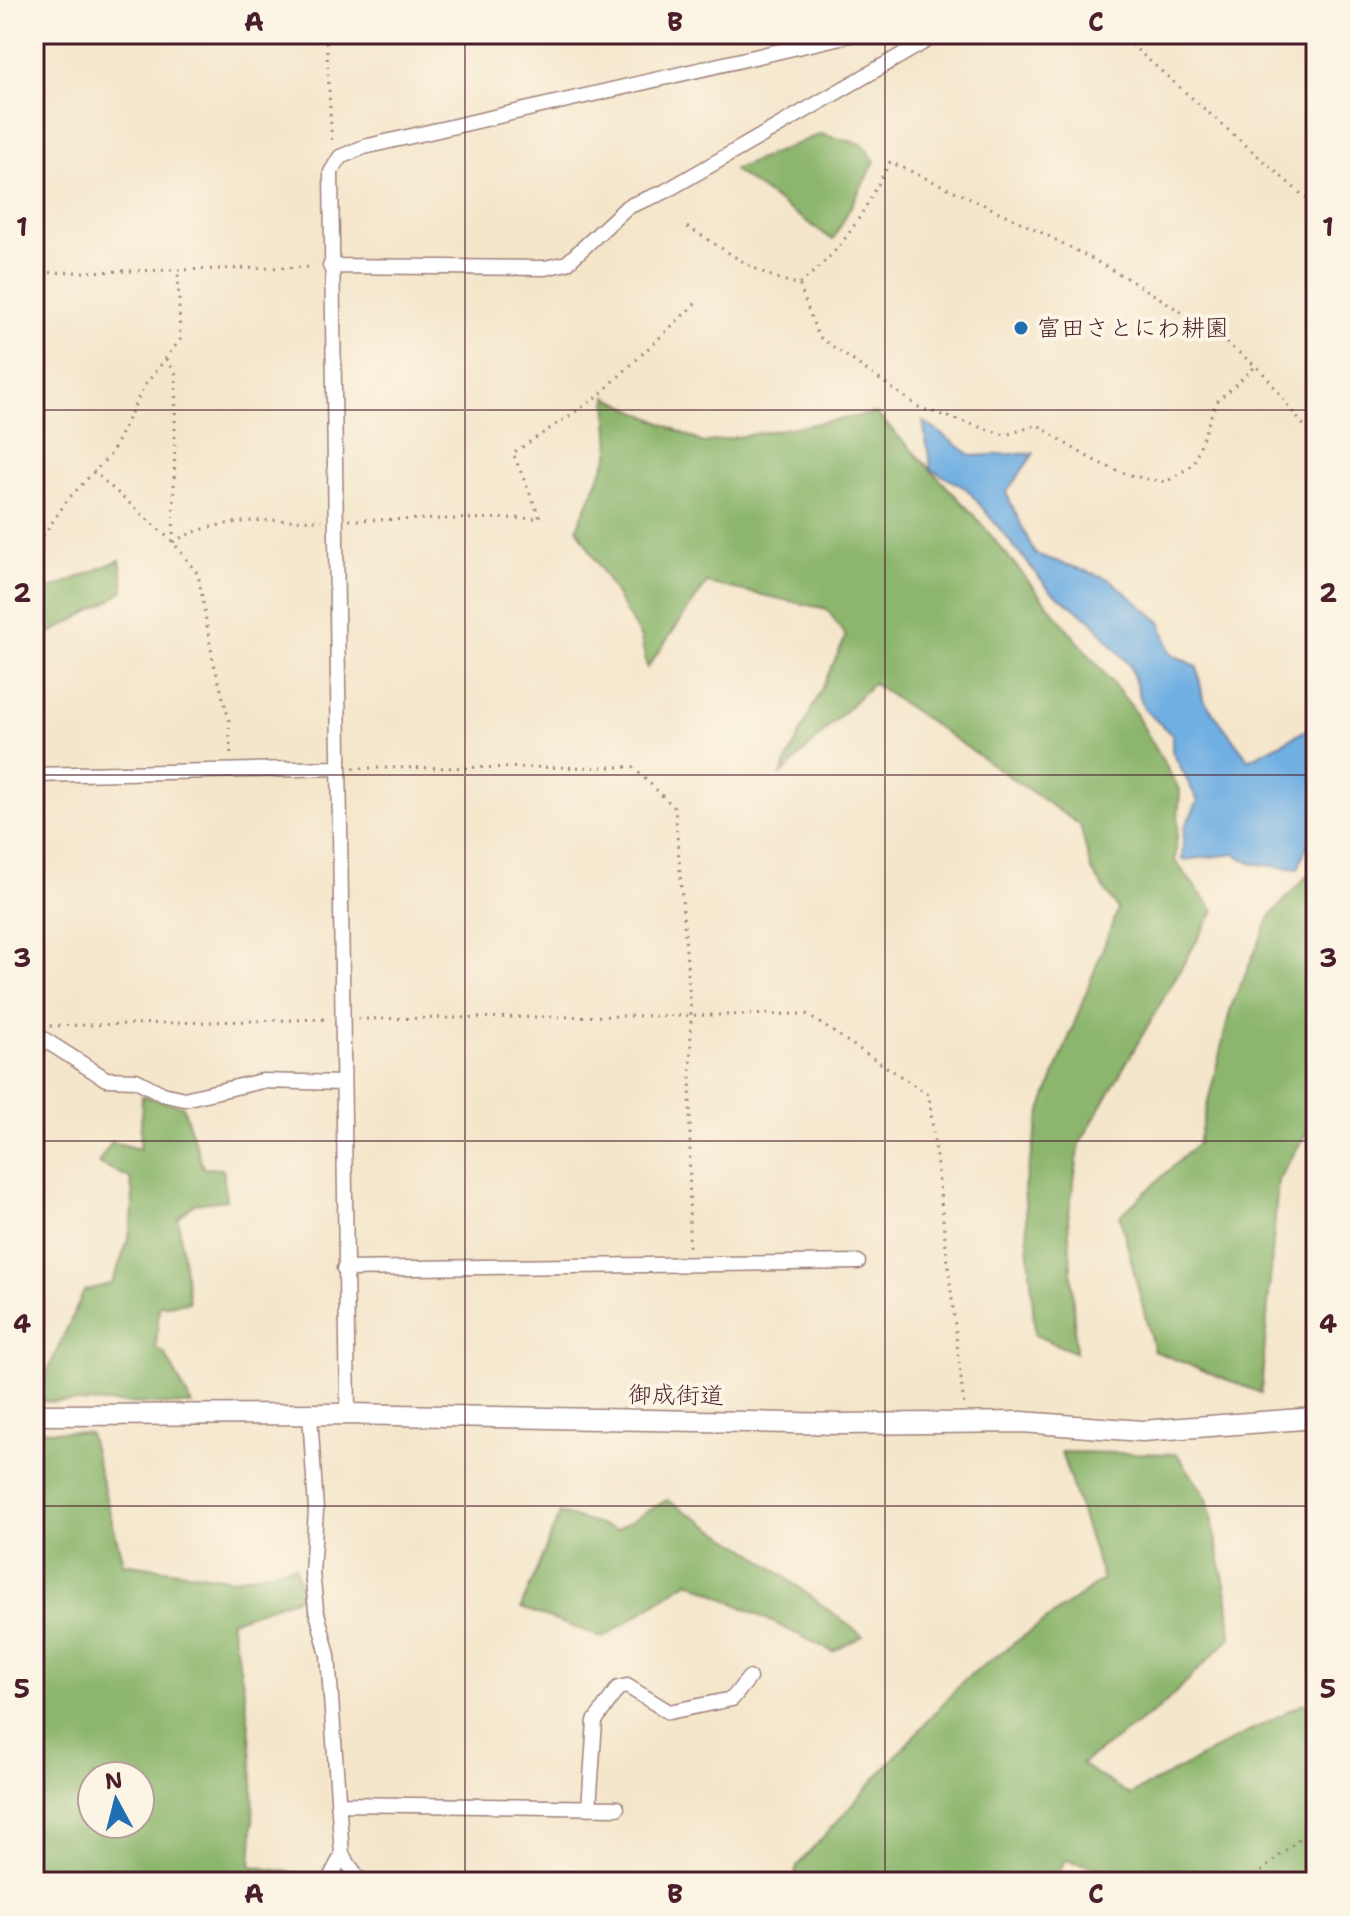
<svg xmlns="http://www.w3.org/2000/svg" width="1350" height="1916" viewBox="0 0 1350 1916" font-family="'Shantell Sans','Klee One',sans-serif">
	<rect width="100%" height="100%" fill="#fcf5e5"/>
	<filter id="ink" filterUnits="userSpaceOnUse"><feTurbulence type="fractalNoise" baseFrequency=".0125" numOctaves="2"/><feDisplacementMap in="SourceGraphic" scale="16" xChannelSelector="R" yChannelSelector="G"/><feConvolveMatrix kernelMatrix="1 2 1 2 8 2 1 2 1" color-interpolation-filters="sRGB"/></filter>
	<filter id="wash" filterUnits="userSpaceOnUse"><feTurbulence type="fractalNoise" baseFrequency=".006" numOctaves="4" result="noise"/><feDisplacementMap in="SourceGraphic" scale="32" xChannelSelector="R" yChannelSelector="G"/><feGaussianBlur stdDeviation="1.8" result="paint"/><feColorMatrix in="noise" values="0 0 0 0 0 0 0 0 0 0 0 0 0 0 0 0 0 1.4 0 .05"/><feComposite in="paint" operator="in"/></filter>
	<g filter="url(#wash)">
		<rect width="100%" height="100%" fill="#f4e6cb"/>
		<!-- forest -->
		<path fill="#8cb66d" stroke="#6b6a4c" stroke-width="2" fill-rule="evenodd" d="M820,134L862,144L875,161L833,240L733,170Z
			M607,397L703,443L876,413L974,515L1132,707L1180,791L1175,861L1214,911L1080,1143L1068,1218L1076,1353L1035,1335L1024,1187L1042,1108L1118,909L1091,869L1080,825L873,683L780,776L846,637L827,609L707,583L647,668L641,638L577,528L610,452Z
			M120,560L124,589L111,600L34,642V596Z
			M1316,855V984L1310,996L1316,1002V1118L1278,1180L1261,1393L1154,1351L1120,1216L1198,1143L1231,1007L1271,915L1308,875Z
			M142,1096L183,1106L203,1168L223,1169L226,1200L194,1204L178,1219L189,1302L159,1306L156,1348L165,1354L192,1405L34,1401L84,1291L112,1283C127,1246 139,1218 130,1178L98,1163L112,1142L140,1149Z
			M34,1430L89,1433L123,1563L234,1579L295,1566L303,1596L230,1621C250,1706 258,1778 251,1866L349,1882H34ZM92,1776H140V1824H92Z
			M1061,1452L1177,1454L1207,1498L1228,1599L1231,1637L1161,1707L1081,1764L1130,1795L1303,1703L1316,1706V1882H1118L1112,1871L1066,1860L1053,1882H793L797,1866L966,1678L1103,1579Z
			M667,1500L753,1553L863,1636L833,1652L689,1581L603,1638L521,1608L560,1513L616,1530Z"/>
		<!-- water -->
		<path fill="#6fafe2" stroke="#5c6786" stroke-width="2" d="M923,421L972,456L1034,453L1006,493L1035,554L1109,579L1161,622L1170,653L1197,667L1203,699L1249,760L1316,725V823L1298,869L1250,863L1235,854L1182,860L1184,829L1198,801L1172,751V735L1144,709L1130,666L1092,621L1050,590L967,489L931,469Z"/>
	</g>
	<g filter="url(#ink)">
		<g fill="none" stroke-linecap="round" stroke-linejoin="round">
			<defs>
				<path id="street" d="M330,266L545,268L567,263L627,207L664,192L938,34
					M34,775L337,768
					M34,1033L106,1079L136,1080L163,1094L184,1099L262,1081L343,1083
					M344,1269L858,1262
					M310,1414L316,1510L312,1573L316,1609L328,1655L342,1855L328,1882
					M348,1414L331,172L340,157L364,147L854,34
					M338,1804L617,1808
					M589,1808L595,1721L618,1688L627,1686L669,1712L732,1699L749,1678
					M342,1855L361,1882"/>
				<path id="secondary" d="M34,1415L348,1414L843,1424L1022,1422L1142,1431L1316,1418"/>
			</defs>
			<!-- street casing -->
			<use href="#street" stroke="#9f827b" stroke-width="17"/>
			<!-- secondary casing -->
			<use href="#secondary" stroke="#9f827b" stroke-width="23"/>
			<!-- path -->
			<path stroke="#9f827b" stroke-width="3" stroke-dasharray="2 6" stroke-linecap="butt" d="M326,34L332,146
				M1119,34L1316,207
				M687,227C725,248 755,276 799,284L818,336L920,408L1005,435L1038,425C1083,455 1110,475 1166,482L1193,465L1216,402L1256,366
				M34,273L314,267
				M799,284C847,247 862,214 890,162C1017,219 1143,276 1252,363C1278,384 1291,417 1316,437
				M166,359L176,374L173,542
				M93,471L173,542L198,574L213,660L229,720L231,755
				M349,520L540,518L513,453L596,398L696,303
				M173,542C218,516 271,521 322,520
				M34,549L68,499L111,454L143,388L180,340L178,269
				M353,768L633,767L675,808L691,1014L689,1248
				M358,1019L806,1014L929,1095L964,1406
				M50,1026L330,1019
				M1249,1882L1316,1824"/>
			<!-- street -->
			<use href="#street" stroke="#fff" stroke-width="14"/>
			<!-- secondary -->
			<use href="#secondary" stroke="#fff" stroke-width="20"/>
		</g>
	</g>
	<!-- grid -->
	<path fill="none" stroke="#4a1f2b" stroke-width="2" stroke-opacity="0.55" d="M465,34V1882M885,34V1882M34,410H1316M34,775H1316M34,1141H1316M34,1506H1316"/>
	<!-- markers -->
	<circle fill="#1f6fb2" stroke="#fcf5e5" stroke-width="3" cx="1021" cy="328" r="8"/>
	<g text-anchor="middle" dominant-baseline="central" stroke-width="8" stroke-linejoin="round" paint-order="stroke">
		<!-- poi labels -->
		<g font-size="24" fill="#4a1f2b" stroke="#fcf5e5" text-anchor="start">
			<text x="1037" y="328">富田さとにわ耕園</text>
		</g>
		<!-- street labels -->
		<g font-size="24" fill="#4a1f2b" stroke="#fcf5e5">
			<text transform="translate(676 1395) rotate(1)">御成街道</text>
		</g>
	</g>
	<!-- margin -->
	<rect width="1350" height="1916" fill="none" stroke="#fcf5e5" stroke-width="88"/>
	<!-- north arrow -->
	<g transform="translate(116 1800) rotate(353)"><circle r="38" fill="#fcf5e5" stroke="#b59f9b" stroke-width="2"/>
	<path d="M0-6L14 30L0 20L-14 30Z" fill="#1f6fb2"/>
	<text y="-12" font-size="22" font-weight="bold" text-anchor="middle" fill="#4a1f2b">N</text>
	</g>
	<rect x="44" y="44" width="1262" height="1828" fill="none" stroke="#4a1f2b" stroke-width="3"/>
	<g font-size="26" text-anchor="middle" font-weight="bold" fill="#4a1f2b">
		<text x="254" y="31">A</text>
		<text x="675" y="31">B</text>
		<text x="1096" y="31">C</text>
		<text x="22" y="236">1</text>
		<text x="1328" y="236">1</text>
		<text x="22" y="602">2</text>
		<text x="1328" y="602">2</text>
		<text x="22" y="967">3</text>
		<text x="1328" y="967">3</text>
		<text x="22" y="1333">4</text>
		<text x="1328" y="1333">4</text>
		<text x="22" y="1698">5</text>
		<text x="1328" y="1698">5</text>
		<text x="254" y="1903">A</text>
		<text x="675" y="1903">B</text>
		<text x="1096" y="1903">C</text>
	</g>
</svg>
